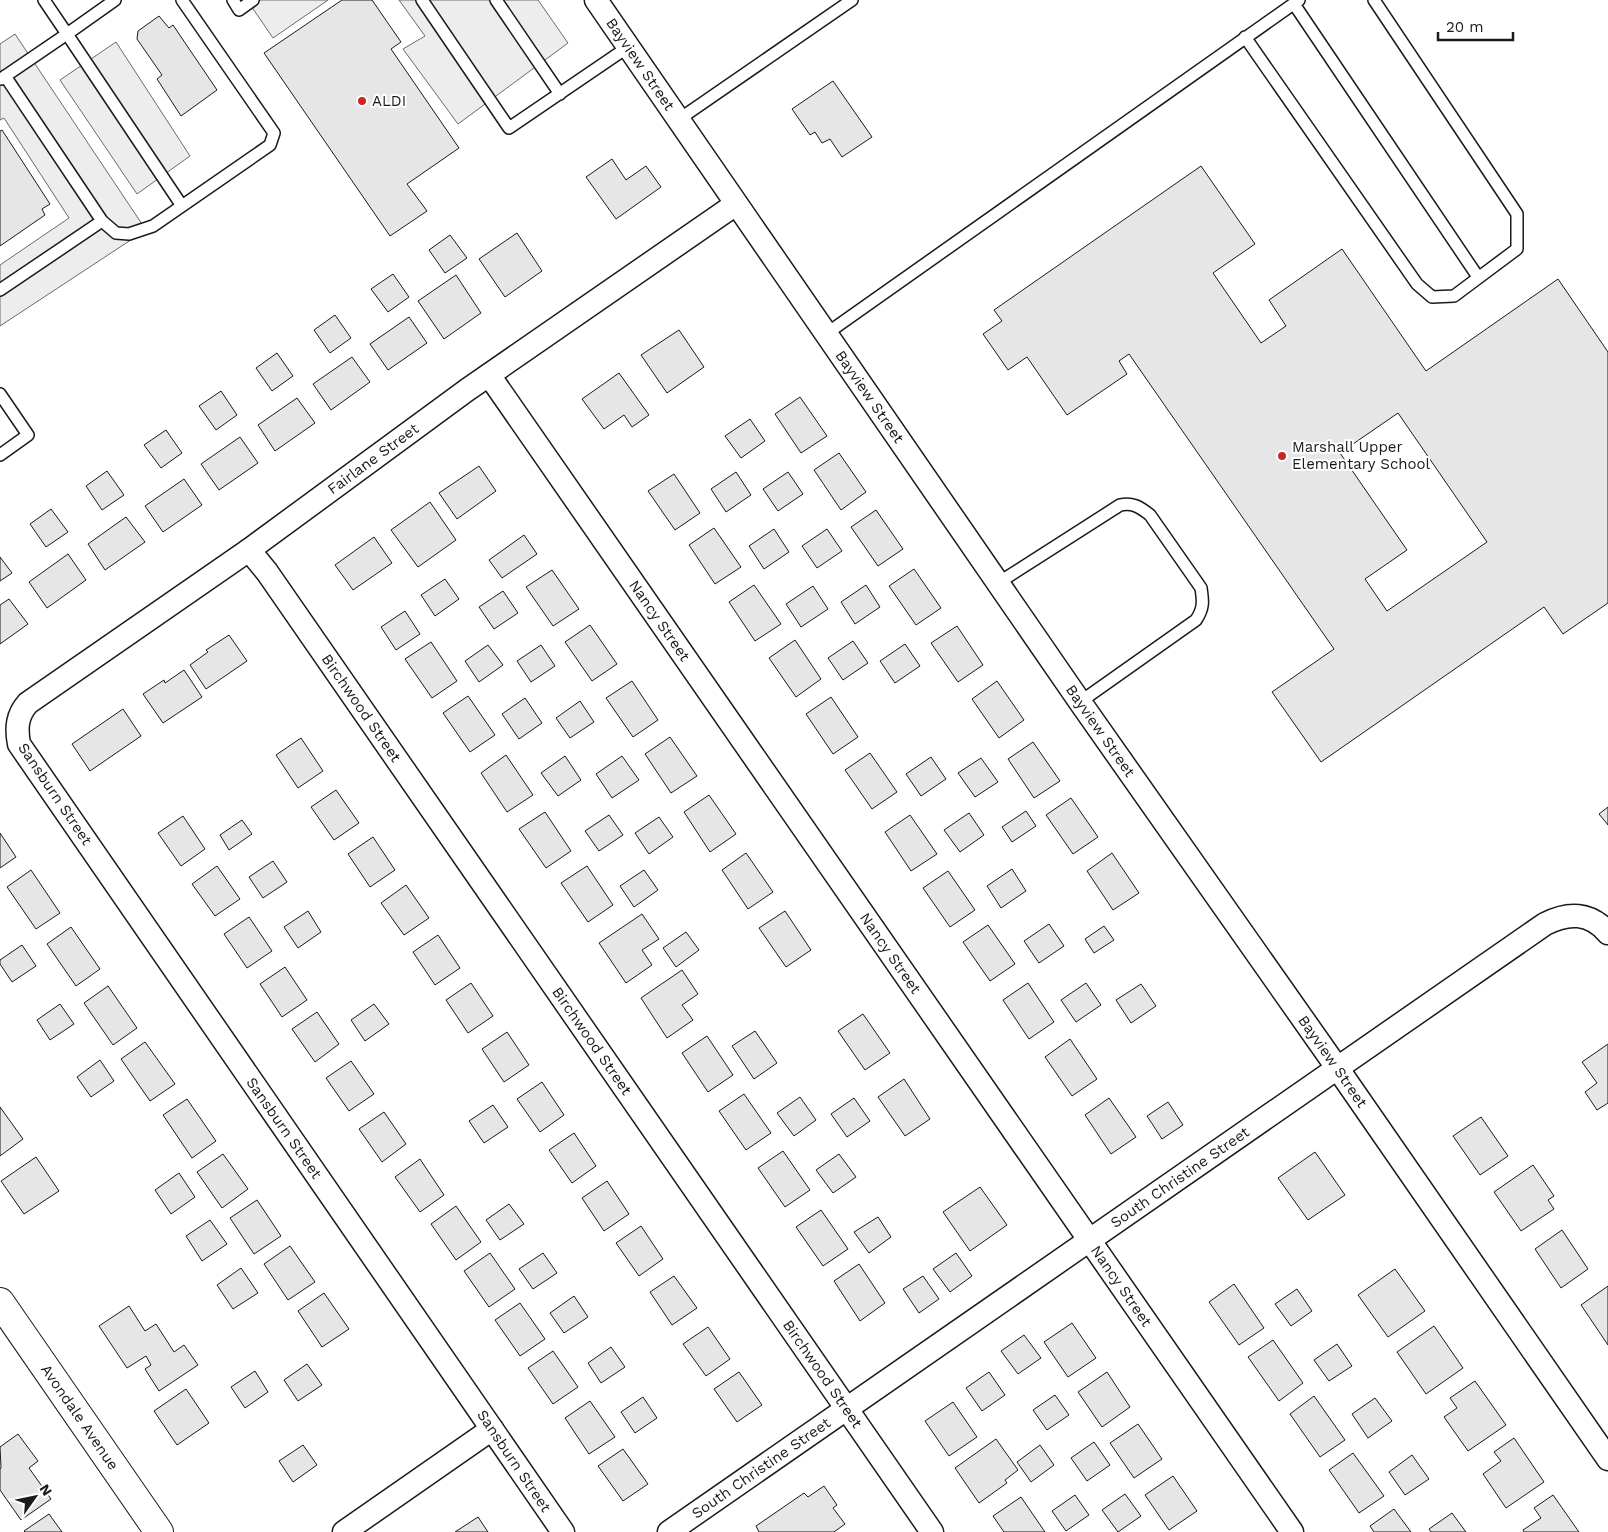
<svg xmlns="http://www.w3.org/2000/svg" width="1608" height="1532" viewBox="0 0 1608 1532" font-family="'Work Sans',sans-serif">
	<rect width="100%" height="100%" fill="#fff"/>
	<!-- parking -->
	<path fill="#ededed" stroke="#6a6a6a" d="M247,0H328L273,38Z
		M399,0H538L568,43L458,124L403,49L425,36Z
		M15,34L146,230L0,326V265L69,218L4,118L0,120V44Z
		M116,42L190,156L137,194L60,80Z"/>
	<!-- building -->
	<path fill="#e6e6e6" stroke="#1a1a1a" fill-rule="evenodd" d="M342,0H372L401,42L391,49L459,148L407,184L427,211L390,236L264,53Z
		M159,16L169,28L173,25L217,90L181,116L157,79L162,75L137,39L138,31Z
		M833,81L872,137L842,157L830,139L822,143L815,132L810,135L792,109Z
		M2,130L50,204L42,209L45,215L0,246V131Z
		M612,159L626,180L646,166L661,187L616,219L586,177Z
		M1201,166L1255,244L1213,273L1261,343L1286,326L1269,300L1342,249L1426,371L1558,279L1608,352V603L1563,634L1544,607L1321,762L1272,692L1334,649L1129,354L1119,361L1127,374L1067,415L1027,357L1008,370L983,334L1002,321L994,310ZM1398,413L1487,542L1387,611L1365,579L1407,550L1340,453Z
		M517,233L542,271L505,297L479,259Z
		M450,235L467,258L445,273L429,250Z
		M393,274L409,297L388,312L371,289Z
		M456,275L481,313L444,339L418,301Z
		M335,315L351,338L330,353L314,330Z
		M409,317L427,343L388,370L370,344Z
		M679,330L704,367L667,393L641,355Z
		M277,353L293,376L272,391L256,368Z
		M352,357L370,382L331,410L313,384Z
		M619,373L649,415L632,427L624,415L604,429L582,399Z
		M221,391L237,415L216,430L199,406Z
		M800,397L827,436L801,453L775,414Z
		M297,398L315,423L275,451L258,425Z
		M750,419L765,441L741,458L725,436Z
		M166,430L182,453L161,468L144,445Z
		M240,437L258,463L219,490L201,464Z
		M839,453L866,492L841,510L814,470Z
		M479,466L496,491L457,519L439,493Z
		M107,471L124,495L102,510L86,486Z
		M736,472L751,495L726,512L711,489Z
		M788,472L803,494L778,511L763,489Z
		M674,474L700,513L675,530L648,491Z
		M184,479L202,505L163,532L145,506Z
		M430,502L456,540L418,567L391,530Z
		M51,509L68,532L46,547L30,524Z
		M876,510L903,549L878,566L851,527Z
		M126,517L145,542L105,570L88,544Z
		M714,528L741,567L715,584L689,545Z
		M774,529L789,552L764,569L749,546Z
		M827,529L842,551L817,568L802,546Z
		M524,535L537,554L502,578L489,560Z
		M374,537L392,563L353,590L335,565Z
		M68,554L86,580L47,608L29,582Z
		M0,557L12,573L0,581Z
		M914,569L941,608L916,625L889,586Z
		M552,570L579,609L553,626L526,587Z
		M445,579L459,599L435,616L421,595Z
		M754,585L781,624L755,641L729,602Z
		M866,585L880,607L855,624L841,602Z
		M813,586L828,609L801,627L786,604Z
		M503,591L518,613L494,629L479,607Z
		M9,599L28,624L0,644V605Z
		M405,611L420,634L396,650L381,627Z
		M590,625L617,664L592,681L565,642Z
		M957,626L983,665L958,682L931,643Z
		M229,635L247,661L206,689L190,665L208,652L206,650Z
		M795,640L821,679L796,697L769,658Z
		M853,641L868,663L843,680L828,658Z
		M431,642L457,681L432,698L405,659Z
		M905,644L920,666L895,683L880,661Z
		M488,645L503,665L479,682L465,661Z
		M541,645L555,666L531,682L517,661Z
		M184,670L202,697L163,723L143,694L164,680L165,683Z
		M632,681L658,720L633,737L606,698Z
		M997,681L1024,720L999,738L972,699Z
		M468,696L495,735L470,752L443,713Z
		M831,697L858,737L833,754L806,714Z
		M525,698L542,723L519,739L502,714Z
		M580,701L594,722L570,738L556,718Z
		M123,709L141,736L90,771L72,744Z
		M670,737L697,776L671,793L645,754Z
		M301,738L323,771L298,788L276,755Z
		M1033,742L1060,781L1034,798L1008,759Z
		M870,753L897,792L872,809L845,770Z
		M506,755L533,795L507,812L481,773Z
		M565,756L581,780L558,796L541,773Z
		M622,756L639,780L612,798L596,774Z
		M931,757L946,779L921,796L906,774Z
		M981,758L998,782L975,797L958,773Z
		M336,790L359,823L334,840L311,807Z
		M709,795L736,834L710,852L684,812Z
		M1071,798L1098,837L1073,854L1046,815Z
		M1608,807V825L1599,814Z
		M1026,811L1036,826L1012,842L1002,827Z
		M545,812L571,851L546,868L519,829Z
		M969,813L984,835L960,852L944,830Z
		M609,815L623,835L599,851L585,831Z
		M910,815L937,854L911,871L885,832Z
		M183,816L205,849L181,866L158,833Z
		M659,817L673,837L649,854L635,833Z
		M242,820L252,834L229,850L220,835Z
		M0,833L16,857L0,868Z
		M373,837L395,870L370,887L348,854Z
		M746,853L773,892L748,909L722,870Z
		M1112,853L1139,893L1113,910L1087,871Z
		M273,861L287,882L263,898L249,877Z
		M217,866L240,899L215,916L192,884Z
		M587,866L613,905L588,922L561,883Z
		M1012,869L1026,891L1001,908L987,886Z
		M31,870L60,913L36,929L7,887Z
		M644,870L658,890L634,907L620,886Z
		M948,871L975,910L950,927L923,888Z
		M406,885L429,918L404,935L381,903Z
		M308,911L321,932L298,948L284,927Z
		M785,911L811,950L786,967L759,928Z
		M642,914L659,939L642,950L652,965L626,983L599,943Z
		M249,917L272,951L247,968L224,934Z
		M1049,924L1064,946L1039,963L1024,941Z
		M988,925L1015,964L990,981L963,942Z
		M1104,926L1114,940L1094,953L1085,939Z
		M71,927L100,969L76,986L47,944Z
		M686,932L699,950L676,967L663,948Z
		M438,935L460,968L435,985L413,952Z
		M22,945L36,966L12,982L0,964V960Z
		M285,967L307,1000L282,1017L260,984Z
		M682,970L698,994L682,1005L693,1020L667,1038L641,998Z
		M471,983L493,1016L468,1033L446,1000Z
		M1028,983L1054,1022L1029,1039L1003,1000Z
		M1086,983L1101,1005L1076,1022L1061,1000Z
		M1141,984L1156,1006L1131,1023L1116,1000Z
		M108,986L137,1028L113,1045L84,1003Z
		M60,1004L74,1024L50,1040L37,1020Z
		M374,1004L389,1024L365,1041L351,1020Z
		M317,1012L339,1044L315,1062L292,1029Z
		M863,1014L890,1053L865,1070L838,1031Z
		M755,1031L777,1063L754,1079L732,1046Z
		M507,1032L529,1065L504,1082L482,1049Z
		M707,1036L733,1075L708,1092L682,1053Z
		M1070,1039L1097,1079L1072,1096L1045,1057Z
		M145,1042L175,1084L150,1101L121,1059Z
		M1608,1044V1103L1597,1110L1585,1092L1597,1083L1582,1062Z
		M100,1060L114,1081L91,1097L77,1077Z
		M351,1061L374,1094L349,1111L326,1078Z
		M904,1079L930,1119L905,1136L878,1097Z
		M542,1082L564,1115L540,1132L517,1099Z
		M744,1094L771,1133L746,1150L719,1111Z
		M800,1097L816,1120L794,1136L777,1113Z
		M854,1098L870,1121L847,1137L831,1114Z
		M1109,1098L1136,1137L1111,1154L1085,1115Z
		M187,1099L216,1141L192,1158L163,1115Z
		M1168,1102L1183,1125L1162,1139L1147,1116Z
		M493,1105L508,1127L484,1143L469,1121Z
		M0,1107L23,1139L0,1156Z
		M384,1112L406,1144L382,1162L359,1129Z
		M1481,1117L1508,1156L1480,1175L1453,1136Z
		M574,1133L596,1166L572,1183L549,1150Z
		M783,1151L810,1190L785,1207L758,1168Z
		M1315,1152L1345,1195L1308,1220L1278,1178Z
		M223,1154L248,1189L222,1208L197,1172Z
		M839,1154L856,1177L833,1193L816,1170Z
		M36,1157L59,1191L24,1214L1,1181Z
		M420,1159L444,1195L420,1212L395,1177Z
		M1533,1165L1554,1196L1548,1200L1554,1209L1521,1231L1494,1192Z
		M179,1173L195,1197L171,1214L155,1190Z
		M607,1181L629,1214L604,1231L582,1198Z
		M980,1187L1007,1225L970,1251L943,1212Z
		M257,1200L281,1236L254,1254L230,1218Z
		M509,1204L524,1224L500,1240L486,1220Z
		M456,1206L481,1242L456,1260L431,1224Z
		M821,1210L848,1249L823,1266L796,1227Z
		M878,1217L891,1237L869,1253L854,1232Z
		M210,1220L227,1244L202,1261L186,1236Z
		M641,1226L663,1259L639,1276L616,1243Z
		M1562,1230L1588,1269L1561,1288L1535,1249Z
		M290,1246L315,1282L288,1300L264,1264Z
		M490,1253L515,1289L489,1307L464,1271Z
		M543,1253L557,1273L533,1289L519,1269Z
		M956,1253L972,1276L950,1292L933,1269Z
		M859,1264L885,1303L860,1321L834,1281Z
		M241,1268L258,1293L233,1309L217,1285Z
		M1395,1269L1425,1311L1388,1337L1358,1295Z
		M674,1276L697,1308L672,1325L650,1292Z
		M923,1276L939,1299L919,1313L903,1289Z
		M1234,1284L1264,1328L1239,1345L1209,1302Z
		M1608,1286V1345L1581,1305Z
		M1297,1289L1312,1311L1291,1326L1275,1304Z
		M324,1293L349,1329L322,1347L298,1311Z
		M574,1296L588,1317L564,1333L550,1313Z
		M520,1303L545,1339L520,1356L495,1320Z
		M129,1306L145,1331L156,1324L174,1352L184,1345L198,1365L159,1391L145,1369L151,1365L146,1356L127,1368L99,1326Z
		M1072,1323L1096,1358L1068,1377L1044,1342Z
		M1434,1326L1463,1368L1426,1394L1397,1352Z
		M708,1327L730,1359L706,1376L683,1344Z
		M1024,1335L1041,1358L1018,1374L1001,1351Z
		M1273,1340L1303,1383L1279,1401L1248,1357Z
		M1337,1344L1352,1366L1329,1381L1314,1360Z
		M611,1347L625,1367L601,1383L588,1363Z
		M553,1351L578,1387L553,1404L528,1368Z
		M307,1364L322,1385L298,1401L284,1380Z
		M255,1371L268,1392L245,1408L231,1387Z
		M739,1372L762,1405L737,1422L714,1389Z
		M989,1372L1005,1395L982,1411L966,1388Z
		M1107,1372L1130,1407L1102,1427L1078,1392Z
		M1475,1381L1506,1425L1468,1451L1444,1417L1457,1408L1450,1398Z
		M186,1389L209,1423L177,1445L154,1411Z
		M1055,1395L1069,1415L1047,1430L1033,1410Z
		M1314,1396L1345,1440L1320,1457L1290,1414Z
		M643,1397L657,1418L635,1433L621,1412Z
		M1375,1398L1392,1421L1368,1438L1352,1414Z
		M590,1401L615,1437L589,1454L565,1418Z
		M953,1402L977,1437L949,1456L925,1421Z
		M1138,1424L1162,1459L1134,1478L1110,1443Z
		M18,1434L38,1461L29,1468L51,1499L21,1520L0,1490V1469L1,1468L0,1447Z
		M1514,1438L1544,1482L1506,1508L1483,1474L1501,1461L1494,1452Z
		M996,1439L1018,1470L1005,1480L1007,1483L979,1503L955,1468Z
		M1094,1442L1110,1465L1087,1481L1071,1458Z
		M303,1445L317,1465L293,1482L279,1461Z
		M1040,1445L1054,1465L1031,1482L1017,1462Z
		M623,1449L648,1484L623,1501L598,1466Z
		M1353,1453L1384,1496L1359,1513L1329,1470Z
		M1412,1455L1429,1479L1405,1495L1389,1472Z
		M1173,1476L1197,1511L1169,1530L1145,1495Z
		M824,1486L837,1505L833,1508L845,1524L834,1532H759L756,1526L804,1493L808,1497Z
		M1125,1494L1141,1516L1118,1532L1102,1510Z
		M1075,1495L1089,1515L1066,1531L1052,1511Z
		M1553,1495L1579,1532H1524L1523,1530L1541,1518L1534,1508Z
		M1021,1497L1045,1532H1004L993,1516Z
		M1394,1509L1411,1532H1374L1370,1526Z
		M1452,1513L1466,1532H1431L1429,1529Z
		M49,1514L62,1532H25L24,1531Z
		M478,1517L488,1532H455Z"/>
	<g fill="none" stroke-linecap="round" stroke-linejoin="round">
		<defs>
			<path id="service" d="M115,0L67,34L182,206
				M233,0L239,10L253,0
				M422,0L509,128L628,47
				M496,0L560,94
				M1294,4L1478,277
				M1245,37L1417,284L1432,297L1454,296L1517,249V214L1374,0
				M5,76L102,221L116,233L129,234L153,226L270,145L274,133L182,0
				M1,79L67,34L44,0
				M678,120L852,0
				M0,290L102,221
				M826,334L1299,0
				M0,394L28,435L0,455
				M998,583L1120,505C1132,502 1140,507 1150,515L1201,588C1203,601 1204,608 1196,620L1080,702"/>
			<g id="minor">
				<path id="s1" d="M596,0L1080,702L1338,1069L1608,1459"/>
				<path id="s2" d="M489,375L1292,1532"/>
				<path id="s3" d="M249,550L267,572L932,1532"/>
				<path d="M344,1532L492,1429"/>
				<path id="s4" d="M563,1532L19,744C16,728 17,715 28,703L249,550L467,390L736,204"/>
				<path id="s5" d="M669,1532L1545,924C1568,912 1590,912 1608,933"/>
			</g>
			<g id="tertiary">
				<path id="s6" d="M0,1302L159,1532"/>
			</g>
		</defs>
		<!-- service casing -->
		<use href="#service" stroke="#1a1a1a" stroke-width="14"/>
		<!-- minor casing -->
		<use href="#minor" stroke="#1a1a1a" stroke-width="25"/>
		<!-- tertiary casing -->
		<use href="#tertiary" stroke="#1a1a1a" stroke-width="30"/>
		<!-- service -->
		<use href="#service" stroke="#fff" stroke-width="11"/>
		<!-- minor -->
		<use href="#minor" stroke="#fff" stroke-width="22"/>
		<!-- tertiary -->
		<use href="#tertiary" stroke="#fff" stroke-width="28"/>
	</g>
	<!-- markers -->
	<g fill="#c62828" stroke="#fff" stroke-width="2">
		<circle cx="362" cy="101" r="5"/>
		<circle cx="1282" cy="456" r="5"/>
	</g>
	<g text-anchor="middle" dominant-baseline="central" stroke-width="4" stroke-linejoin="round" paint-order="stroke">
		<!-- street labels -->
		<g font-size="15" fill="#1a1a1a" stroke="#fff">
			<text stroke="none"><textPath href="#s1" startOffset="78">Bayview Street</textPath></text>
			<text stroke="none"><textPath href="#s1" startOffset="482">Bayview Street</textPath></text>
			<text stroke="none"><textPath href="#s4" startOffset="1424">Fairlane Street</textPath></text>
			<text stroke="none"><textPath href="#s2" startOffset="299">Nancy Street</textPath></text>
			<text stroke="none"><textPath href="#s3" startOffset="194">Birchwood Street</textPath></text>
			<text stroke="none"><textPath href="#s1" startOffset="888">Bayview Street</textPath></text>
			<text transform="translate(55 794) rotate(56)">Sansburn Street</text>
			<text stroke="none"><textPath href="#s2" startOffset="704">Nancy Street</textPath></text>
			<text stroke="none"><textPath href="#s3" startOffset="599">Birchwood Street</textPath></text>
			<text stroke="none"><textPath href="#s1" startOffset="1292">Bayview Street</textPath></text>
			<text transform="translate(284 1128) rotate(55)">Sansburn Street</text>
			<text stroke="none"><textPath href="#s5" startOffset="622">South Christine Street</textPath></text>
			<text stroke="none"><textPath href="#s2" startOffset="1109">Nancy Street</textPath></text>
			<text stroke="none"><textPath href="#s3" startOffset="1004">Birchwood Street</textPath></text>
			<text stroke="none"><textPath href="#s6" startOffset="140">Avondale Avenue</textPath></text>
			<text transform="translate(514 1461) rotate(56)">Sansburn Street</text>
			<text stroke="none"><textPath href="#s5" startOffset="112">South Christine Street</textPath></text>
		</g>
		<!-- poi labels -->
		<g font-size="15" fill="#1a1a1a" stroke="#fff" text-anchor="start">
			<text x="372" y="101">ALDI</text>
			<text x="1292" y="447">Marshall Upper<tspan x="1292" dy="17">Elementary School</tspan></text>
		</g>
	</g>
	<!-- north arrow -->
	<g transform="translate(35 1497) rotate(57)" stroke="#ffffff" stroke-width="4" paint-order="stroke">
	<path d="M0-4L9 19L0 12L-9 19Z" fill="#1a1a1a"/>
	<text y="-8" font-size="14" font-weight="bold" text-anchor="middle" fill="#1a1a1a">N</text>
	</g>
	<!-- scale -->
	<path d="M1438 32v8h75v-8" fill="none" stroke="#1a1a1a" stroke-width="2.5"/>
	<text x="1446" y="32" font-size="15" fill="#1a1a1a" stroke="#ffffff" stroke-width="4" paint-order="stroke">20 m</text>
</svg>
